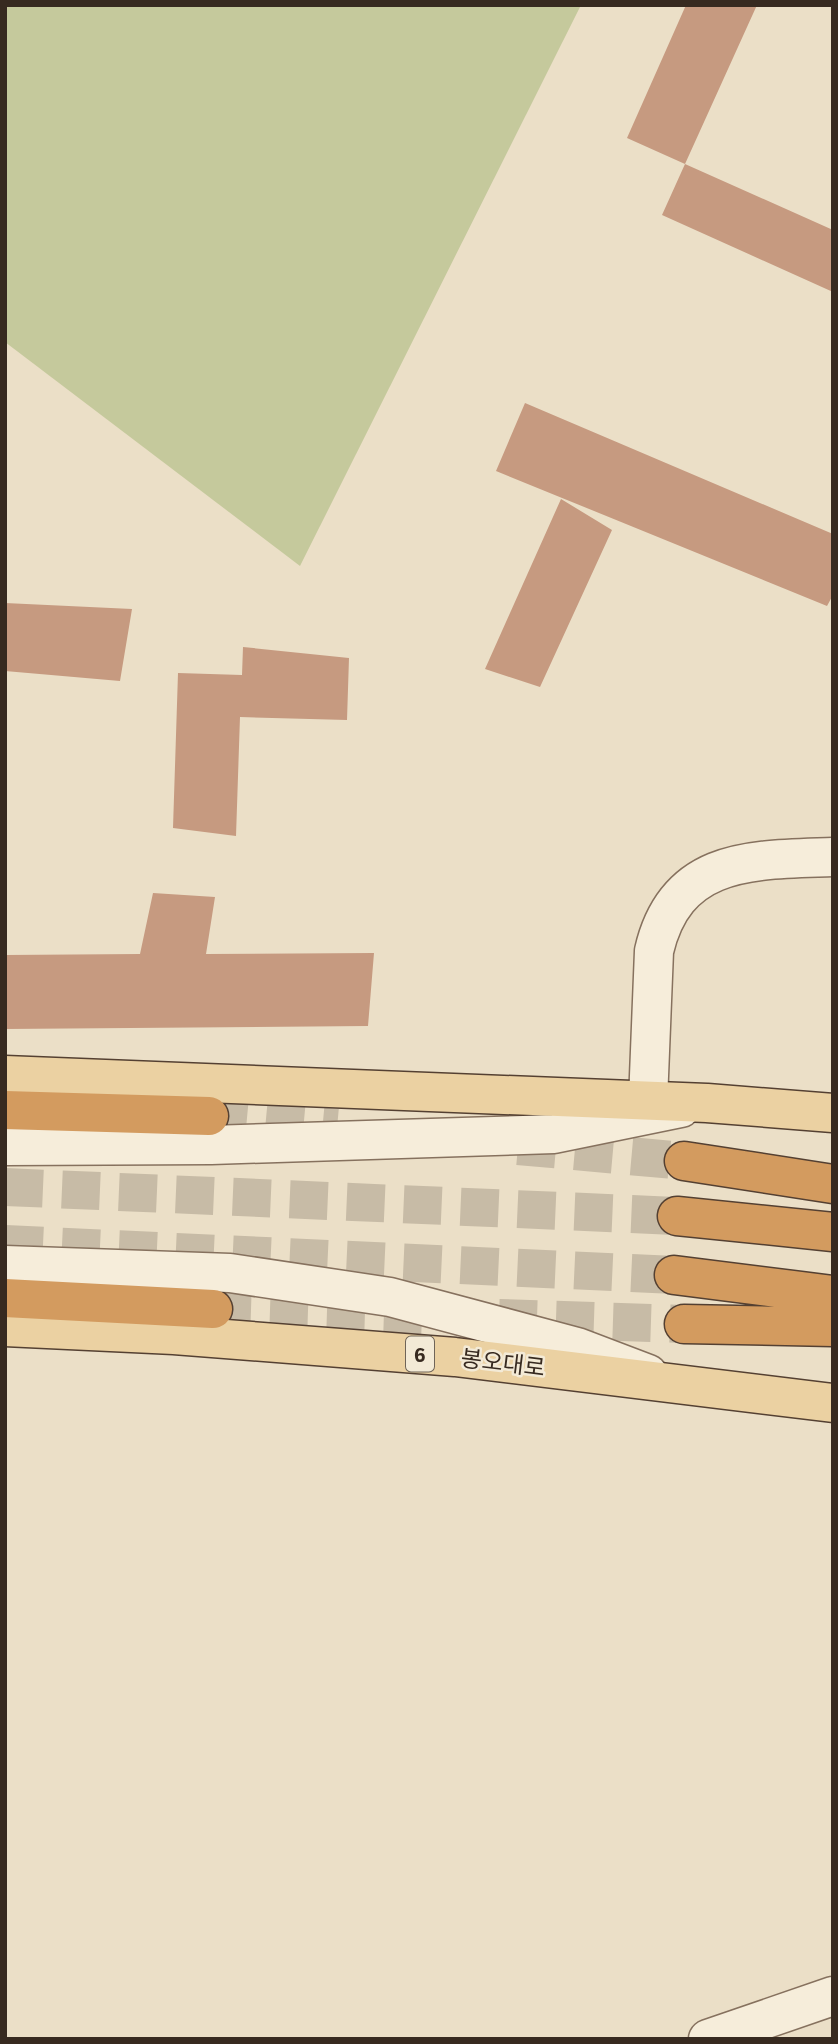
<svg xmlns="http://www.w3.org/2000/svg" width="838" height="2044" viewBox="0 0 838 2044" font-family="'Zilla Slab','Noto Sans KR',serif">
	<rect width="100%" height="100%" fill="#ebdfc7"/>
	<!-- green -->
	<path fill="#c5c99c" d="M5,5H581L300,566L5,342Z"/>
	<!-- building -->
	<path fill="#c69a80" d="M686,5H757L685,164L627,138Z
		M685,164L833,230V292L662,215Z
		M525,403L833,534V595L827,606L496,471Z
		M561,499L612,530L540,687L485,669Z
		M5,603L132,609L120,681L5,671Z
		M243,647L349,658L347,720L240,717L236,836L173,828L178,673L242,675Z
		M153,893L215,897L206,954L374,953L368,1026L5,1029V955L140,954Z"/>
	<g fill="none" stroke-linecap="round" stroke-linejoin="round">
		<!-- highway-tunnel -->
		<path stroke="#c7bba6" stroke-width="38" stroke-dasharray="38 19" stroke-linecap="butt" d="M209,1116L337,1128
			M518,1146L684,1161
			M5,1187L677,1216
			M5,1244L674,1275
			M213,1309L428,1316
			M499,1318L684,1324"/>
		<defs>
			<path id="minor" d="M648,1101L654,951C676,856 753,860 833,857
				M5,1146L211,1145L554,1134L681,1108
				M5,1265L230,1273L390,1297L577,1347L648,1374
				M708,2039L833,1996"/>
			<path id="major" d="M5,1075L707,1103L833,1113
				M5,1327L174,1335L455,1357L833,1403"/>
			<path id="highway" d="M5,1110L209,1116
				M684,1161L833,1184
				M677,1216L833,1232
				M674,1275L833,1295
				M5,1298L213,1309
				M684,1324L833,1327"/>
		</defs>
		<!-- minor casing -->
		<use href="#minor" stroke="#86715e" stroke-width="41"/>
		<!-- major casing -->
		<use href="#major" stroke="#544032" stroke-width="41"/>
		<!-- highway casing -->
		<use href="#highway" stroke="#544032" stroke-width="41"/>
		<!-- minor -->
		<use href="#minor" stroke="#f6edda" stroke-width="38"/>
		<!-- major -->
		<use href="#major" stroke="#ebd1a2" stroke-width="38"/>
		<!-- highway -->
		<use href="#highway" stroke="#d39b5f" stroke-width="38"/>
	</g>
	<g text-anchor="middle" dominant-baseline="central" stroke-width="5" stroke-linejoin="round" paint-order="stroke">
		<!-- shield labels -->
		<rect fill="#f3ead6" stroke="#6f6457" stroke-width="2" x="406" y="1336.5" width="28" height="35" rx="5"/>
		<g font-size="21" font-weight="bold" fill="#372a20">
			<text x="420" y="1354">6</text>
		</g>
		<!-- street labels -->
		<g font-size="23" fill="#372a20" stroke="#f3ead6">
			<text transform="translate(503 1363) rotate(7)">봉오대로</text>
		</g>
	</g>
	<!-- border -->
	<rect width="838" height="2044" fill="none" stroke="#372a20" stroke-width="14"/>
</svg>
